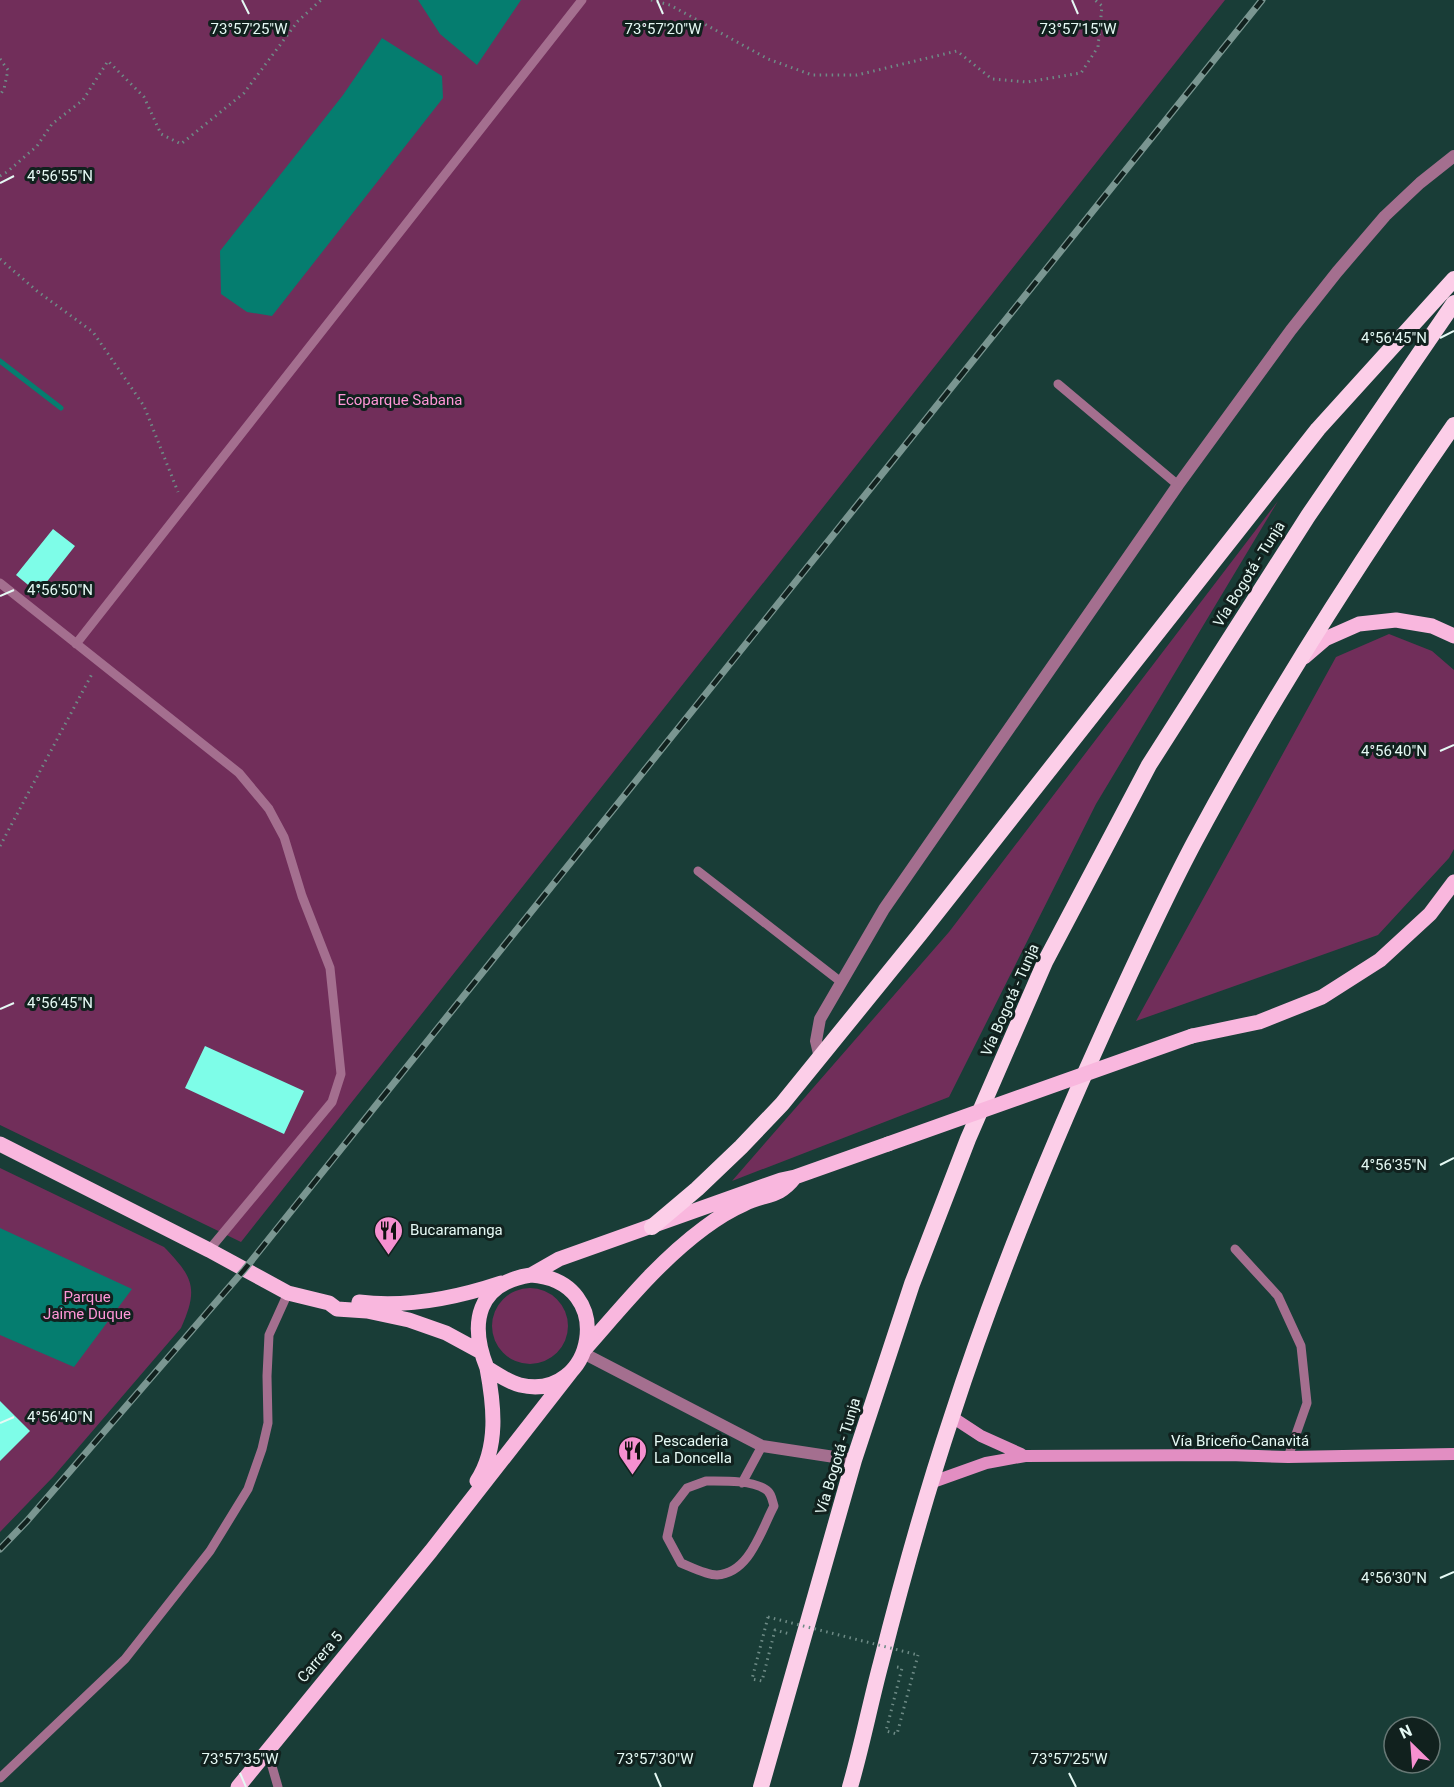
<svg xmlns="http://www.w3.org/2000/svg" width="1454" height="1787" viewBox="0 0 1454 1787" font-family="Roboto,sans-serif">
	<rect width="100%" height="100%" fill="#193d37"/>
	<!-- green -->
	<path fill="#712e5a" d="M0,0H1225L241,1242L0,1125Z
		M1278,501L1096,804L949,1097L732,1181L949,932Z
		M1389,634L1432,651L1454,670V849L1449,858L1378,935L1136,1021L1336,657Z
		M0,1168L164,1247C193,1277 199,1288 181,1328L53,1477L0,1532Z
		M492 1326a38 38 0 1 1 76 0a38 38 0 1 1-76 0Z"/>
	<!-- water -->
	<path fill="#057d6f" d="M418,0H521L477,65L440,34Z
		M382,38L442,76L443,98L272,316L247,312L221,294L220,251L343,95Z
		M0,1228L132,1289L74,1367L0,1335Z"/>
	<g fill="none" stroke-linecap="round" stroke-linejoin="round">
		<!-- stream -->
		<path stroke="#057d6f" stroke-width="5" d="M0,361L61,408"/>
	</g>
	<!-- building -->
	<path fill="#7efde8" d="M53,529L75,546L38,593L16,575Z
		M205,1046L304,1091L284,1134L185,1088Z
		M0,1401L30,1431L0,1461Z"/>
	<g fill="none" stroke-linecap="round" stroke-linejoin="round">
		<!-- path -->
		<path stroke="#6e8b86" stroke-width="3" stroke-dasharray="1.5 4.5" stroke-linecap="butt" d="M651,0L670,5L768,59L812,75H857L957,51L992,79L1027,82L1081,73L1098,47L1102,6L1095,0
			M0,59L8,70L4,89L0,95
			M0,176L7,172L37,146L52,124L83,100L108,61L144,97L161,134L181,144L244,93L298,21L321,0
			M0,259L37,291L93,332L144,406L178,492
			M0,846L93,672
			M768,1617L752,1679L762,1681L775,1630L790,1634
			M897,1667L902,1668L886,1731L897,1734L918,1655"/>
		<!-- service -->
		<path stroke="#a46f8f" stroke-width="9" d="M1058,384L1178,485
			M0,583L239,773L269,809L284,837L302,896L330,968L341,1074L332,1102L209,1250
			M76,644L582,0
			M698,871L841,982
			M1235,1249L1278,1296L1301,1346L1307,1403L1288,1457
			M706,1481C723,1481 751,1480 765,1489C771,1492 772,1499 774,1506C761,1530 750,1573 717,1575C706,1575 691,1567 681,1563L667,1537L674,1505L687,1488Z
			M742,1483L762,1446
			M267,1749L278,1787
			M0,1778L125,1659L210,1551L248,1489L262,1449L268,1423L267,1376L269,1335L288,1293"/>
		<!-- minor -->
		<path stroke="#a46f8f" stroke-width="12" d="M820,1058L816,1041L820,1019L884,909L1178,485L1291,330L1337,272L1385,216L1420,183L1454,156
			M583,1353L762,1446L854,1460"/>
		<!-- secondary -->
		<path stroke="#e28ec2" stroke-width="12" d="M952,1417L981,1436L1021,1454
			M930,1483L986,1463L1025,1456L1229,1455L1288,1457L1454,1454"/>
		<!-- primary -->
		<path stroke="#f9b7de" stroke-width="15" d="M1304,657L1325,639L1359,624L1396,620L1432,626L1454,636
			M1192,1036L1259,1022L1322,997L1380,960L1430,914L1454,882
			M0,1144L209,1250L288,1293L329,1303L337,1309L367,1311L409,1320L446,1333L481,1352
			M531,1275L559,1259L781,1180L795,1177L888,1144
			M531,1275C619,1281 595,1403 520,1385C508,1382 497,1374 487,1368C469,1323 477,1283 531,1275Z
			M359,1302C407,1308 456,1298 501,1283
			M585,1349C623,1306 658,1262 704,1228C716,1219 730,1210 744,1204C766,1193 778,1199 795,1177
			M477,1481C499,1447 494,1405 487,1368
			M238,1787L431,1551L574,1368"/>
		<!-- trunk -->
		<path stroke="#fccee8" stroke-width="16" d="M652,1227L697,1189L741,1147L782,1104L920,934L1318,429L1454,279
			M761,1787L854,1460L912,1284L968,1139L1045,962L1149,765L1308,516L1454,303
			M850,1787C862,1746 870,1704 881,1663C902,1580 925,1497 952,1416C995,1283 1049,1152 1107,1024C1135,963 1163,901 1195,841C1272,697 1361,559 1454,425"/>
		<defs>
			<path id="rail" d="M0,1549L27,1521L244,1270L1262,0"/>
		</defs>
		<!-- rail casing -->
		<use href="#rail" stroke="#7a9691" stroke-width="7"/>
		<!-- rail -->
		<use href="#rail" stroke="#11211e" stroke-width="4.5" stroke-dasharray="14" stroke-linecap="butt"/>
		<!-- path-bridge -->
		<path stroke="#6e8b86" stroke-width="3" stroke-dasharray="1.5 4.5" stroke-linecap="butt" d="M768,1617L918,1655"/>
		<!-- primary-bridge -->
		<path stroke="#f9b7de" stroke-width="15" d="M888,1144L1192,1036"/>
	</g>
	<!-- ticks -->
	<path fill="none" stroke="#e5f9f4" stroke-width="2" d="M242,0L249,14M657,0L663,14M1072,0L1078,14M0,183L14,176M1440,338L1454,331M0,596L14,590M1440,751L1454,745M0,1009L14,1003M1440,1165L1454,1158M0,1423L14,1417M1440,1578L1454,1572M240,1773L246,1787M655,1773L661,1787M1069,1773L1076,1787"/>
	<!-- icons -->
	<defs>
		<symbol id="restaurant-pin" viewBox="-11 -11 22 30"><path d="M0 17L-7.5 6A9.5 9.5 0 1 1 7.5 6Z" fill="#f690d0" stroke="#11211e"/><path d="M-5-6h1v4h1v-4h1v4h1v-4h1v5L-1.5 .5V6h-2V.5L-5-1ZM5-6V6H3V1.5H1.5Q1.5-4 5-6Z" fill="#111"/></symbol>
	</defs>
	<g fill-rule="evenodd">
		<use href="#restaurant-pin" x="372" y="1214" width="33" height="45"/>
		<use href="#restaurant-pin" x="616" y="1434" width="33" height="45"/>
	</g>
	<g text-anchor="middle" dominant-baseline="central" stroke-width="6" stroke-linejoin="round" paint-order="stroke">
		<!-- park labels -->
		<g font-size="15" fill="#ff96d7" stroke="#11211e">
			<text x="400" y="400">Ecoparque Sabana</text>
			<text x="87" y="1297">Parque<tspan x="87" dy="17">Jaime Duque</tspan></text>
		</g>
		<!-- street labels -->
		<g font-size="15" fill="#e5f9f4" stroke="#11211e">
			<text transform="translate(1249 574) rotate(-58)">Vía Bogotá - Tunja</text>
			<text transform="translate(1010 1000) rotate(-66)">Vía Bogotá - Tunja</text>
			<text x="1240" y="1441">Vía Briceño-Canavitá</text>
			<text transform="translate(838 1456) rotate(-73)">Vía Bogotá - Tunja</text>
			<text transform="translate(320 1657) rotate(-50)">Carrera 5</text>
		</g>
		<!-- poi labels -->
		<g font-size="15" fill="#e5f9f4" stroke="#11211e" text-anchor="start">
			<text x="410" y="1230">Bucaramanga</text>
			<text x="654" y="1441">Pescaderia<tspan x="654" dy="17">La Doncella</tspan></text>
		</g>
	</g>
	<g font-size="15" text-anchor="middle" fill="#e5f9f4" stroke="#11211e" stroke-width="6" stroke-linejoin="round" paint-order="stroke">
		<text x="249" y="34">73°57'25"W</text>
		<text x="1078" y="34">73°57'15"W</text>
		<text x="663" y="34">73°57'20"W</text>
		<text x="60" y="181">4°56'55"N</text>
		<text x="1394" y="343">4°56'45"N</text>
		<text x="60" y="595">4°56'50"N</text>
		<text x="1394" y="756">4°56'40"N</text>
		<text x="60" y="1008">4°56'45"N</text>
		<text x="1394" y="1170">4°56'35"N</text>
		<text x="60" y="1422">4°56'40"N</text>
		<text x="1394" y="1583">4°56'30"N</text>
		<text x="240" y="1764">73°57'35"W</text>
		<text x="655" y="1764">73°57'30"W</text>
		<text x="1069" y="1764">73°57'25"W</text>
	</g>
	<!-- north arrow -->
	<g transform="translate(1412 1745) rotate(335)"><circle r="28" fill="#11211e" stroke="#667774" stroke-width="1.5"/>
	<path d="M0-4.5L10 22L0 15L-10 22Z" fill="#f690d0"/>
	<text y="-9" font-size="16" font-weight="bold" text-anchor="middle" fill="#e5f9f4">N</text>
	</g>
</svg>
